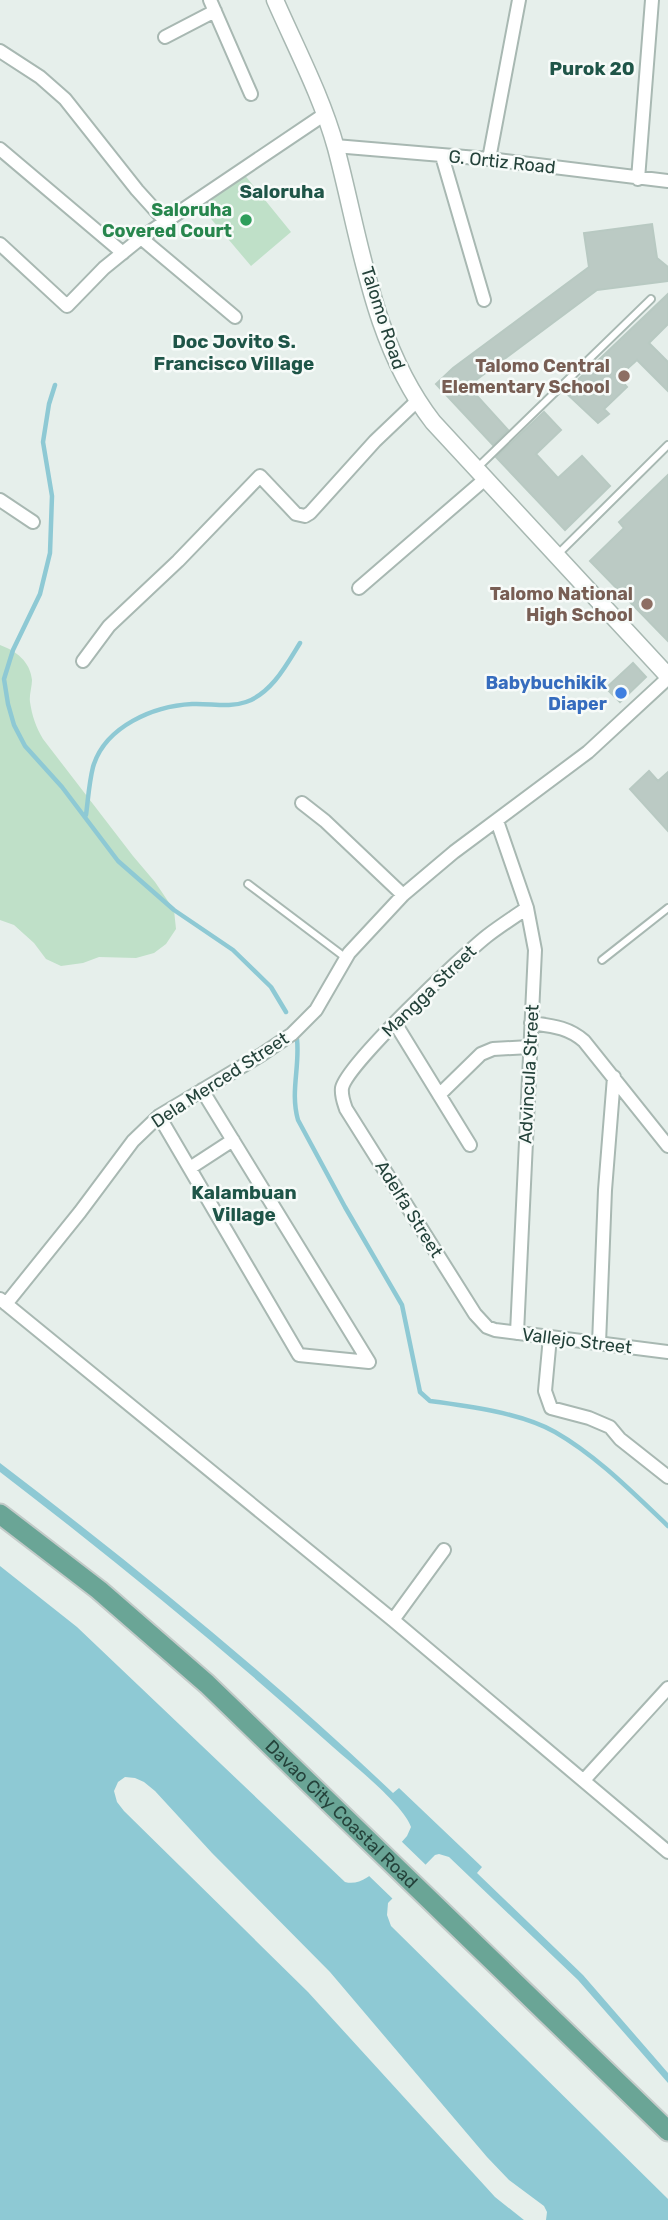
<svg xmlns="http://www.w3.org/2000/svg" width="668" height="2220" viewBox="0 0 668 2220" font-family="Rubik,sans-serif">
	<rect width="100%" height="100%" fill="#e6efeb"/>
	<!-- green -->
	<path fill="#bfe0c8" d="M243,173L291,232L251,266L201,207Z
		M0,645C16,651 30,661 32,680C32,687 29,695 30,702C32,716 36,727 43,739L133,856L155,882L174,910L176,929L166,944L154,953L136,958L99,957L83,963L61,966L46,959L34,943L14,925L0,920Z"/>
	<!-- water -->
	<path fill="#8ec9d4" d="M0,1463C136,1567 269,1675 393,1793L399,1788L482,1867L477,1873L583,1975L668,2073V2083L578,1980L449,1857L439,1854L435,1855L388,1903L387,1915L391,1926L668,2199V2220H0V1566L77,1627L345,1882C369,1889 392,1852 407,1836L411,1827C404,1805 352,1764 333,1747C226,1651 115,1560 0,1472Z"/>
	<!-- pier -->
	<path fill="#e6efeb" d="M125,1777L135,1778L144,1782L155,1791L212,1853L330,1972L487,2157L509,2180L544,2206L547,2212L546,2220H524L495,2197L308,1992L124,1811L117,1802L114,1791L118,1782Z
		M399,1839L428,1867L395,1901L367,1874Z"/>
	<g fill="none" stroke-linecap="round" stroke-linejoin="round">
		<!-- stream -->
		<path stroke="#8ec9d4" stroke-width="4.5" d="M55,385L49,404L43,442L52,496L50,553L40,594L13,650L4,679L8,704L14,725L25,746L62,787L118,861L174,910L233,950L271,987L286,1012
			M86,815C88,800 89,783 93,767C105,726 154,706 192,704C210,703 229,708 246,702C272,693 287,664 300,643
			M297,1039C300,1067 290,1092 298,1120L345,1207L402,1305L420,1392L430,1401C469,1406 521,1413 555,1432C597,1456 633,1493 668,1526"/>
	</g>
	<!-- building -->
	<path fill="#bbcac4" stroke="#b8c9c2" stroke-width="2" d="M652,224L657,258L668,267V281L597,290L468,386L508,430L493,445L436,384L453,368L589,267L584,233Z
		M668,294V324L649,343L668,362V391L637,360L618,377L627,387L604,409L609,414L598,423L565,392Z
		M544,412L561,430L536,454L558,478L582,456L610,486L565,530L496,457Z
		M668,475V641L590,561L624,528L619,522Z
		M633,663L646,677L620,702L606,688Z
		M649,771L658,781L668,772V831L630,789Z"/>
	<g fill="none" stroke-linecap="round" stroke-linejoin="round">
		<defs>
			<path id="service" d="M477,468L651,299
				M557,555L668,445
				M248,884L346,958
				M602,960L668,908"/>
			<path id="minor" d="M210,0L251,94
				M165,37L215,11
				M0,51L40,77L65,99L137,190L165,221
				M335,146L489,159L668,181
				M0,149L123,253
				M442,156L484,300
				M489,159L519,0
				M638,179L652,0
				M141,238L235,317
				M0,244L67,306L104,268L141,238L325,114
				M0,500L33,522
				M359,588L484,480
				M83,661L109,626L178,561L260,476L296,514L305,516L310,513L375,441L417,401
				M302,803L325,821L403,895
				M497,821L527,908L535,950L517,1333
				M527,908C514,917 500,926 487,936C463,955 347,1064 342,1088C341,1096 344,1103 346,1109L475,1314L487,1327L495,1330L668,1352
				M395,1023L470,1145
				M531,1023C552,1026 568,1027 584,1041L668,1146
				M202,1090L369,1362
				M439,1095L481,1054L493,1049L530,1047
				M159,1116L299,1355L369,1362
				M190,1168L233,1140
				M0,1299L393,1620L668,1852
				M6,1304L80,1212L133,1141L159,1116L261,1055L292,1034L316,1010L349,953L403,895L454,852L588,752L668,678
				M550,1337L545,1391L551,1408L589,1418L610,1427L620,1439L668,1477
				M599,1344L605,1190L614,1077
				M393,1620L444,1550
				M584,1780L668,1688"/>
			<path id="tertiary" d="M275,0C296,48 322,97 336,148C361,242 372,343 433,422L668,676"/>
			<g id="primary">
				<path id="s1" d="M0,1514L99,1590L207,1684L668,2131"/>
			</g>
		</defs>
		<!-- service casing -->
		<use href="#service" stroke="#a8b8b2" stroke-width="10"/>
		<!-- minor casing -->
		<use href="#minor" stroke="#a8b8b2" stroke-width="16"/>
		<!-- tertiary casing -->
		<use href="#tertiary" stroke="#a8b8b2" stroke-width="19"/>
		<!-- primary casing -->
		<use href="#primary" stroke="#c2cac8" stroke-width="23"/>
		<!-- service -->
		<use href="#service" stroke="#fff" stroke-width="6"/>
		<!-- minor -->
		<use href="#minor" stroke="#fff" stroke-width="12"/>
		<!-- tertiary -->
		<use href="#tertiary" stroke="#fff" stroke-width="16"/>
		<!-- primary -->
		<use href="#primary" stroke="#6aa596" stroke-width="19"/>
	</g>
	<!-- markers -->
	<circle fill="#2e9e5b" stroke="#f7fbf9" stroke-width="2.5" cx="246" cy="220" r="7"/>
	<g fill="#8d6e63" stroke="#f7fbf9" stroke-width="2.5">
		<circle cx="624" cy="376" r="7"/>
		<circle cx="647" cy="604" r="7"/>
	</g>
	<circle fill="#3f7fe0" stroke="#f7fbf9" stroke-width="2.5" cx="621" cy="693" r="7"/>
	<g text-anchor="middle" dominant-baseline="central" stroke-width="5" stroke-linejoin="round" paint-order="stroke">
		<!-- street labels -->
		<g font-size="18" fill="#24423a" stroke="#f7fbf9">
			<text transform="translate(502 162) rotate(6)">G. Ortiz Road</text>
			<text transform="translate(383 318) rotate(72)">Talomo Road</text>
			<text transform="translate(429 991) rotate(-44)">Mangga Street</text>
			<text transform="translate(529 1074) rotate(-87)">Advincula Street</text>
			<text transform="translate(220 1080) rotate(-33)">Dela Merced Street</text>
			<text transform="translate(409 1209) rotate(58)">Adelfa Street</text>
			<text transform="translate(577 1341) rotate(7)">Vallejo Street</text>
			<text stroke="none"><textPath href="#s1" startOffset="455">Davao City Coastal Road</textPath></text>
		</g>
		<!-- leisure labels -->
		<g font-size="18" font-weight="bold" fill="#27864d" stroke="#f7fbf9" text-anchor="end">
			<text x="232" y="210">Saloruha<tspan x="232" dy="21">Covered Court</tspan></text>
		</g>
		<!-- education labels -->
		<g font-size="18" font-weight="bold" fill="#785e54" stroke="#f7fbf9" text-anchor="end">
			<text x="610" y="366">Talomo Central<tspan x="610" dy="21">Elementary School</tspan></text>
			<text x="633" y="594">Talomo National<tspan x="633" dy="21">High School</tspan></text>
		</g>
		<!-- shop labels -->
		<g font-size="18" font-weight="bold" fill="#366cbe" stroke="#f7fbf9" text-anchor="end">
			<text x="607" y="683">Babybuchikik<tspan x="607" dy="21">Diaper</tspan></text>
		</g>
		<!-- neighbourhood labels -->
		<g font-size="19" font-weight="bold" fill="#1f5548" stroke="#f7fbf9">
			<text x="592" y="68">Purok 20</text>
			<text x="282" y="191">Saloruha</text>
			<text x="234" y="341">Doc Jovito S.<tspan x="234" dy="22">Francisco Village</tspan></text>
			<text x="244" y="1192">Kalambuan<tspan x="244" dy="22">Village</tspan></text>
		</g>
	</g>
</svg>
